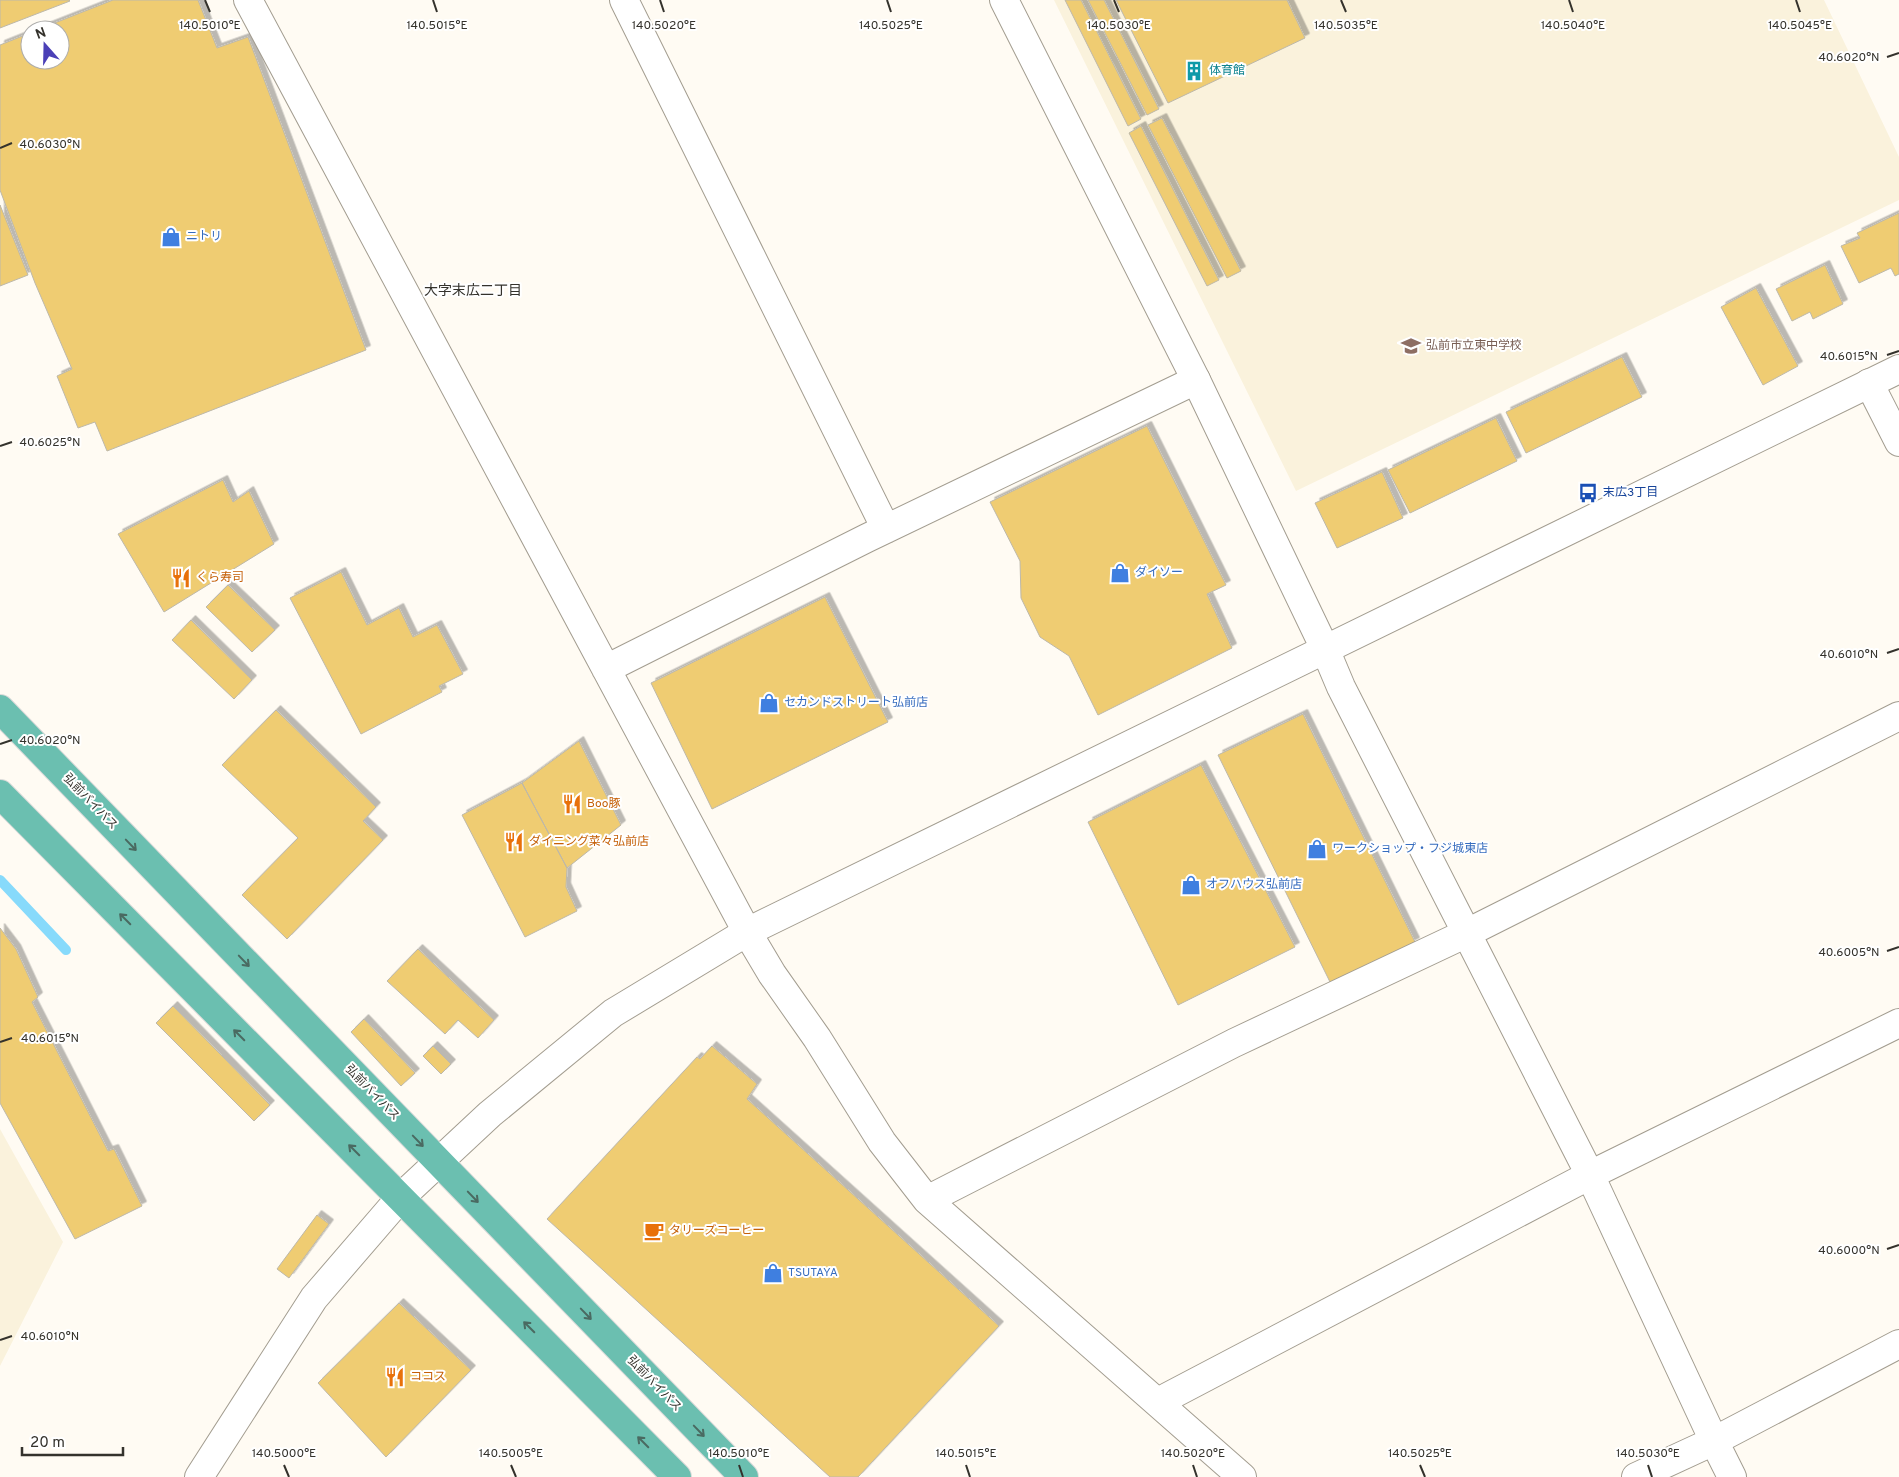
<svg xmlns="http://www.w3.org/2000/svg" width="1899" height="1477" viewBox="0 0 1899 1477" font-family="Overpass,'Noto Sans JP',sans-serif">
	<defs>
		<filter id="shadow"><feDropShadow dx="4.5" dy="-4.5" stdDeviation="0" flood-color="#0004"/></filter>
	</defs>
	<rect width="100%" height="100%" fill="#fffbf3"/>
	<!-- built -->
	<path fill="#faf2dc" d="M1054,0H1824L1899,157V200L1296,491Z
		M0,1129L63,1242L0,1366Z"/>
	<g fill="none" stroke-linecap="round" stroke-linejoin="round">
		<!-- stream -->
		<path stroke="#87dafb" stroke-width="10" d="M0,880L66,950"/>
	</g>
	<!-- building -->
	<path fill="#efcc72" stroke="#bdb8aa" filter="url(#shadow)" d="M0,0H69L70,1L0,28Z
		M113,0H198L217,48L248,37L366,350L107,451L95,422L78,428L57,376L72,369L35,283L0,190V45L30,33V60H60V30H37Z
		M1065,0H1081L1141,119L1128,126Z
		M1088,0H1104L1159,109L1147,115Z
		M1116,0H1287L1305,38L1168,103Z
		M1162,118L1241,271L1227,278L1148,125Z
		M1141,126L1219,280L1207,286L1129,133Z
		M0,205L28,275L0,286Z
		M1899,213V274L1895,276L1891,268L1859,283L1841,246L1860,238L1857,233Z
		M1825,265L1843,304L1813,319L1810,312L1792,321L1776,289Z
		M1756,288L1798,366L1763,385L1721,307Z
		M1622,357L1642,397L1526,453L1506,412Z
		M1496,418L1517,461L1410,513L1388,470Z
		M1147,426L1226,585L1207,594L1232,648L1098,715L1069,656L1040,637L1021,598L1020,561L990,502Z
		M1382,472L1403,518L1337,548L1315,503Z
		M223,480L233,502L249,491L274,544L164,612L118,534Z
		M341,572L367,625L399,608L413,637L437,625L463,674L439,686L442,692L361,734L290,598Z
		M228,585L275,630L252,652L206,607Z
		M825,597L888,722L712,809L651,683Z
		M191,620L252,680L234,699L172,640Z
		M276,710L376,807L363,821L383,840L287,939L242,895L298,838L222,765Z
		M1303,714L1415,942L1331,984L1218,755Z
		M579,741L621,825L567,868L522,783Z
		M1201,765L1295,947L1178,1005L1088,822Z
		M522,783L567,868L566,887L577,911L525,937L462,815Z
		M0,928L16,949L38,997L32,1002L108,1151L114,1149L142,1206L75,1239L0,1103Z
		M418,949L494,1020L478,1038L458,1020L445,1034L387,981Z
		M173,1006L270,1105L254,1121L156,1023Z
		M364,1019L415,1073L401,1086L351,1032Z
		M433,1046L451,1064L441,1074L423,1056Z
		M712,1046L757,1084L747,1099L999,1326L858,1477H830L547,1219L697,1057L700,1059Z
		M317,1215L329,1224L289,1278L277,1269Z
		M399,1303L471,1370L386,1457L318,1383Z"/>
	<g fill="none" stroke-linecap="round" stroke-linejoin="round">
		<defs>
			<path id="minor" d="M248,0L747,932L772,974L817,1038L882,1142L927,1200L1242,1477
				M624,0L886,529
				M1869,383L1899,442
				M1325,649L1341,687L1590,1175L1714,1441L1732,1477
				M606,669L867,538L1196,380
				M927,1200L1234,1043L1467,933L1899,716
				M1158,1402L1590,1175L1899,1023
				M1636,1477L1714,1441L1899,1344"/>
			<path id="tertiary" d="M1004,0L1196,380L1325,649
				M199,1477L314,1298L401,1197L490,1114L613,1013L747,932L1899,369"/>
			<path id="trunk" d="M0,709L744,1477
				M0,794L677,1477"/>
		</defs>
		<!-- minor casing -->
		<use href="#minor" stroke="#a39d90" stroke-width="30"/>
		<!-- tertiary casing -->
		<use href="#tertiary" stroke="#a39d90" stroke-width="30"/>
		<!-- trunk casing -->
		<use href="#trunk" stroke="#dadad9" stroke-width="30"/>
		<!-- minor -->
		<use href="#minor" stroke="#fff" stroke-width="28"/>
		<!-- tertiary -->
		<use href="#tertiary" stroke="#fff" stroke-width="28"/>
		<!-- trunk -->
		<use href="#trunk" stroke="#6bbfb0" stroke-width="28"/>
	</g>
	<!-- one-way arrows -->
	<defs><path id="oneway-shaft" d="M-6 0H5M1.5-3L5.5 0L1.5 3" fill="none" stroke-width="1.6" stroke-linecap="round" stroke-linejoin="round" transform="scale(1.25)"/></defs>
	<g stroke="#4a6a61">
		<use href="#oneway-shaft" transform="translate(131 845) rotate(46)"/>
		<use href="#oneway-shaft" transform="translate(125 919) rotate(-135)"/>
		<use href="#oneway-shaft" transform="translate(244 961) rotate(46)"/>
		<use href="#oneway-shaft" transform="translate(239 1035) rotate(-135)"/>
		<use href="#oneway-shaft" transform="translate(418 1141) rotate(46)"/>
		<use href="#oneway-shaft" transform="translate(354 1150) rotate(-135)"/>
		<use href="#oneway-shaft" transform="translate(473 1197) rotate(46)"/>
		<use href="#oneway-shaft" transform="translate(586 1314) rotate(46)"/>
		<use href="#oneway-shaft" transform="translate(529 1327) rotate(-135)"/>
		<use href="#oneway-shaft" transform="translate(699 1431) rotate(46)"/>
		<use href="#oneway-shaft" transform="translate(643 1442) rotate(-135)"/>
	</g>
	<!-- ticks -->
	<path fill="none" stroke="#34322c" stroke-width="2" d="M205,0L210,12M433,0L437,12M660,0L664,12M887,0L891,12M1114,0L1119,12M1341,0L1346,12M1569,0L1573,12M1796,0L1800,12M1887,57L1899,53M0,148L12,143M1887,355L1899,351M0,446L12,442M1887,653L1899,649M0,744L12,740M1887,951L1899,947M0,1042L12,1038M1887,1249L1899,1245M0,1340L12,1336M284,1465L289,1477M511,1465L516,1477M739,1465L743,1477M966,1465L970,1477M1193,1465L1197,1477M1420,1465L1425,1477M1648,1465L1652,1477"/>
	<!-- icons -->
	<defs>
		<symbol id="building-bare" viewBox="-9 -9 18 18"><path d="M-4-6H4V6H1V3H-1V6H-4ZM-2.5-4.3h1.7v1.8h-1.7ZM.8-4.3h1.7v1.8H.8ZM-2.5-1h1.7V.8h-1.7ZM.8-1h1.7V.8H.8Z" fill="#0f9aa8" stroke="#fff" stroke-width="2.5" paint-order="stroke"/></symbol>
		<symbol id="shop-bare" viewBox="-9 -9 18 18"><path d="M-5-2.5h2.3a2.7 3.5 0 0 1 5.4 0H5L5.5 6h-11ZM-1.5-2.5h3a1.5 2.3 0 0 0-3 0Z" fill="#3f7fe0" stroke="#fff" stroke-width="2.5" paint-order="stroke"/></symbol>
		<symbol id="school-bare" viewBox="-9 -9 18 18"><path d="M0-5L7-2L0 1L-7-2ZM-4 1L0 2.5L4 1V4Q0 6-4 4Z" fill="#8d6e63" stroke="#fff" stroke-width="2.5" paint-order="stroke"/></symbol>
		<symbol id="bus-bare" viewBox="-9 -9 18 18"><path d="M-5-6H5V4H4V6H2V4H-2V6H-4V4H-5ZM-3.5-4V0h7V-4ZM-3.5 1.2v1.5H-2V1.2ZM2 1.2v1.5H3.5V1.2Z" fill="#1a4fb4" stroke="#fff" stroke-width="2.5" paint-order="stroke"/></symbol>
		<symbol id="restaurant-bare" viewBox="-9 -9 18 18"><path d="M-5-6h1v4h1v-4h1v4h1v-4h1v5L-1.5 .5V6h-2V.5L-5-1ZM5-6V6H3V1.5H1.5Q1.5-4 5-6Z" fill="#e8710a" stroke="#fff" stroke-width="2.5" paint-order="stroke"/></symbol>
		<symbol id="cafe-bare" viewBox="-9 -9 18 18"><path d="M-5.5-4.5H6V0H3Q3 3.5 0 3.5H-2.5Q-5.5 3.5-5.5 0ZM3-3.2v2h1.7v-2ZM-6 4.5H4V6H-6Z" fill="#e8710a" stroke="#fff" stroke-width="2.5" paint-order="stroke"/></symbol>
	</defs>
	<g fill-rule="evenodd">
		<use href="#building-bare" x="1180" y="57" width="28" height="28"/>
		<use href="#shop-bare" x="157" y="223" width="28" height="28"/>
		<use href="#school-bare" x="1397" y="332" width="28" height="28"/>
		<use href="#bus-bare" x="1574" y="479" width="28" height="28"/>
		<use href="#shop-bare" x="1106" y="559" width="28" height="28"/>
		<use href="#restaurant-bare" x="167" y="564" width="28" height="28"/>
		<use href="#shop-bare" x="755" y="689" width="28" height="28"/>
		<use href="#restaurant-bare" x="558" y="790" width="28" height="28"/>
		<use href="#restaurant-bare" x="500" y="828" width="28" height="28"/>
		<use href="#shop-bare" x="1303" y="835" width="28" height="28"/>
		<use href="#shop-bare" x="1177" y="871" width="28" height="28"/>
		<use href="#cafe-bare" x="640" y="1217" width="28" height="28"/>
		<use href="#shop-bare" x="759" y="1259" width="28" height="28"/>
		<use href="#restaurant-bare" x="381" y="1363" width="28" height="28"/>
	</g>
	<g text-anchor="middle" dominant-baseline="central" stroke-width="4" stroke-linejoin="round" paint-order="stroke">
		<!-- culture labels -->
		<g font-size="12" fill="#0d838f" stroke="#fff" text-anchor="start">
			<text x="1209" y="71">体育館</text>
		</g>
		<!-- shop labels -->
		<g font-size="12" fill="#366cbe" stroke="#fff" text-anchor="start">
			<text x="186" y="237">ニトリ</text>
			<text x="1135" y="573">ダイソー</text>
			<text x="784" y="703">セカンドストリート弘前店</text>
			<text x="1332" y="849">ワークショップ・フジ城東店</text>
			<text x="1206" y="885">オフハウス弘前店</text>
			<text x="788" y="1273">TSUTAYA</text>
		</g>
		<!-- education labels -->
		<g font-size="12" fill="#785e54" stroke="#fff" text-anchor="start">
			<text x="1426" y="346">弘前市立東中学校</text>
		</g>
		<!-- transit labels -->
		<g font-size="12" fill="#164399" stroke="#fff" text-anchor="start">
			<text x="1603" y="493">末広3丁目</text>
		</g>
		<!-- food labels -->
		<g font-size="12" fill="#c56008" stroke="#fff" text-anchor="start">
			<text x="196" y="578">くら寿司</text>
			<text x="587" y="804">Boo豚</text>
			<text x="529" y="842">ダイニング菜々弘前店</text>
			<text x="669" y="1231">タリーズコーヒー</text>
			<text x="410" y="1377">ココス</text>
		</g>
		<!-- street labels -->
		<g font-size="12" fill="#34322c" stroke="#fff">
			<text transform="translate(90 802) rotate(46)">弘前バイパス</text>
			<text transform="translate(372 1093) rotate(46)">弘前バイパス</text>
			<text transform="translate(654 1384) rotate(46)">弘前バイパス</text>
		</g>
		<!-- neighbourhood labels -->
		<g font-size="14" fill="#34322c" stroke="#fff">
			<text x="473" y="291">大字末広二丁目</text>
		</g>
	</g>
	<g font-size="12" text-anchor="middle" fill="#34322c" stroke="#fff" stroke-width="4" stroke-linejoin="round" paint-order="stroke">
		<text x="210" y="29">140.5010°E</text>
		<text x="437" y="29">140.5015°E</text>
		<text x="664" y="29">140.5020°E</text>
		<text x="891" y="29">140.5025°E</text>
		<text x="1119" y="29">140.5030°E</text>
		<text x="1346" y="29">140.5035°E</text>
		<text x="1573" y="29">140.5040°E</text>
		<text x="1800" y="29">140.5045°E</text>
		<text x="1849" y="61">40.6020°N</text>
		<text x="50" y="148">40.6030°N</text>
		<text x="1849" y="360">40.6015°N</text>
		<text x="50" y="446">40.6025°N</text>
		<text x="1849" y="658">40.6010°N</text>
		<text x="50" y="744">40.6020°N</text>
		<text x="1849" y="956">40.6005°N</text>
		<text x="50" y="1042">40.6015°N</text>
		<text x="1849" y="1254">40.6000°N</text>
		<text x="50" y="1340">40.6010°N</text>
		<text x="284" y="1457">140.5000°E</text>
		<text x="511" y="1457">140.5005°E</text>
		<text x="739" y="1457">140.5010°E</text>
		<text x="966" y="1457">140.5015°E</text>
		<text x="1193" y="1457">140.5020°E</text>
		<text x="1420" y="1457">140.5025°E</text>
		<text x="1648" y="1457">140.5030°E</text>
	</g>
	<!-- north arrow -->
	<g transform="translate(45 45) rotate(340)"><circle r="24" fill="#ffffff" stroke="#aeadab"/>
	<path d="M0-4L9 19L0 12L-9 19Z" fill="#4b40b7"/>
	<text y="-8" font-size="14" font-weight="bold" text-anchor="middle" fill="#34322c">N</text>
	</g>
	<!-- scale -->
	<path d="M22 1447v8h101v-8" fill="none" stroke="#34322c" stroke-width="2.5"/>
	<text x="30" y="1447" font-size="15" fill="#34322c" stroke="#ffffff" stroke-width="4" paint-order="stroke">20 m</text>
</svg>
